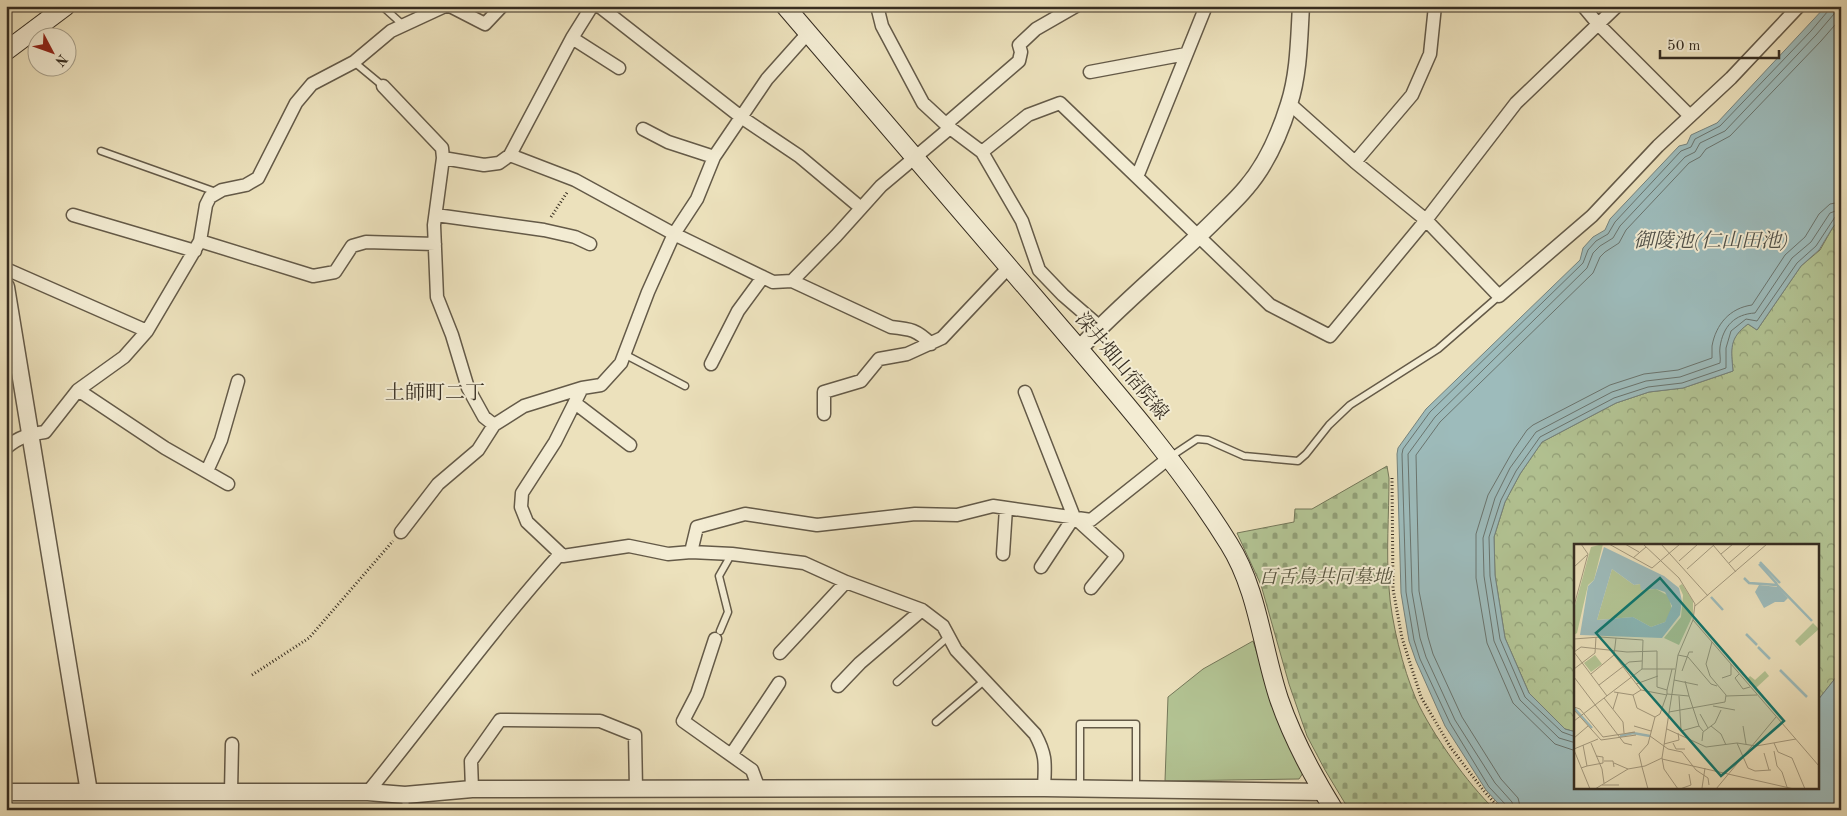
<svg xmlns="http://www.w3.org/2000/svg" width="1847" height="816" viewBox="0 0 1847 816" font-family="'Old Standard TT','Noto Serif JP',serif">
	<defs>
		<pattern id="forest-crowns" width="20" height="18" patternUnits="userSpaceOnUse" patternTransform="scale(1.25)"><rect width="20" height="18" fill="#b3c494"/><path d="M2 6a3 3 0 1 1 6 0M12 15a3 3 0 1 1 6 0" fill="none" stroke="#92a078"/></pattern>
		<pattern id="cemetery-stones" width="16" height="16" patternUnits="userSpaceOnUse" patternTransform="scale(1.25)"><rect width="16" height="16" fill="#b3c494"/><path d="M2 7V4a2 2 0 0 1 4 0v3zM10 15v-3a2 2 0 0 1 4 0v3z" fill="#92a078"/></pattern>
	</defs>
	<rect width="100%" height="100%" fill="#ece1bc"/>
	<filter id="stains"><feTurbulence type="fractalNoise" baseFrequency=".004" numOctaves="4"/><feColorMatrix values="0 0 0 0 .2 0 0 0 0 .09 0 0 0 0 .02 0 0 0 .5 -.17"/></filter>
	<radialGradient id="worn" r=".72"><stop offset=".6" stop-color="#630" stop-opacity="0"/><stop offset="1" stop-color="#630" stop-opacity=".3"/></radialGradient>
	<!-- grass -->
	<path fill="#b3c494" stroke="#74785a" d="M1253,641L1280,725L1303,773L1299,779L1165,781L1168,697L1203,669Z"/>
	<!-- forest -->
	<path fill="url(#forest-crowns)" stroke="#74785a" d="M1841,218V671L1818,700V545H1576V732L1565,729L1529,693L1505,638L1495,575L1494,537L1505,502L1520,474L1542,442L1616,403L1649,392L1683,388L1733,371C1731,348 1728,339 1748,324L1757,330L1801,266L1820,250L1833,227Z"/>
	<!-- cemetery -->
	<path fill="url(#cemetery-stones)" stroke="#74785a" d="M1387,466L1389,478C1389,515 1386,552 1389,588C1391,621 1403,669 1416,699C1432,734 1467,783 1495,810H1349L1325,770L1307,736L1289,684L1261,585L1237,533L1294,522L1295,509H1312Z"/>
	<!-- water -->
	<path fill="#9dbbbb" stroke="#74827d" d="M1826,6H1841V218L1833,227L1819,250L1801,266L1757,330L1748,324C1729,338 1731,349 1733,371L1683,388L1649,392L1616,403L1542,442L1520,474L1505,502L1494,537L1495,575L1505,638L1529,693L1565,729L1576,732V787H1818V700L1841,671V810H1504L1486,790L1445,726L1416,661L1409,641L1401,593L1397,454L1398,448L1426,409L1580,260L1583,248L1593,237L1605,230L1610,219L1679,146L1687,144L1691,135L1717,123Z"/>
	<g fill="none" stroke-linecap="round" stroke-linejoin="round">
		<!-- shore -->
		<path stroke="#6a746e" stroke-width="1" d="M1576,737L1562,732L1525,697L1500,639L1490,576L1489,537L1501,500L1516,471L1540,437L1614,398L1648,387L1682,383L1726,368V348L1731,331L1746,319L1757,321L1797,263L1816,246L1835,217L1841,216
			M1576,743L1559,738L1520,700L1494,641L1484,576L1483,538L1495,498L1510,468L1536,432L1612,392L1646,381L1680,377L1720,363C1721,358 1719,352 1720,347C1723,326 1735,314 1755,313L1792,258L1811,242L1830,213L1841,209
			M1576,751L1555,744L1513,703L1487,643L1476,578V534L1488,495L1514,449L1527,430L1533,425L1610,385L1644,374L1678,370L1712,358C1712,354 1712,350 1712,346C1716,324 1730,308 1752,305L1785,255L1805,237L1819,214L1830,204L1841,202
			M1507,810L1506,805L1489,787L1450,723L1420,659L1414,640L1406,592L1402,454L1403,449L1430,412L1583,263L1588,250L1596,241L1608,234L1615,222L1681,151L1691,147L1695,139L1720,126L1811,31L1828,11L1830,6
			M1514,810L1512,802L1495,783L1455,720L1426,657L1420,638L1412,592L1408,454L1435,417L1587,268L1593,253L1600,246L1613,238L1620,226L1685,157L1695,152L1700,143L1725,131L1816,35L1834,14L1836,6
			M1521,810L1518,798L1501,779L1462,717L1433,654L1428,637L1419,591L1416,455L1440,422L1593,273L1600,257L1605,252L1619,243L1626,230L1689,163L1700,157L1706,149L1730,136L1821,41L1841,18"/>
		<defs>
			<path id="service" d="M382,6L402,24
				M354,62L383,86
				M101,151L216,192
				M624,354L685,386
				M1170,457L1197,439L1208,440L1244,456L1298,461L1306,454L1329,425L1350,405L1438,349L1499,296
				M720,631L728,612L719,576L731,555
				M897,682L948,637
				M936,722L984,681
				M1080,788V724H1136V789
				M405,796L406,810"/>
			<path id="minor" d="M450,6L485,24L502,6
				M599,6L741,117L799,156L861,208
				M877,6L882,26L923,103L950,128L982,152L1028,115L1060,103L1270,305L1330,336L1426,220L1516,103L1617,6
				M1583,6L1598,24L1690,116
				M808,33L767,79L714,157L697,199L674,234L648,292L621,363L601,385L582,388L555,442L522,493L521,507L527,522L563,556L629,546L668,554L691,552L732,554L804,563L846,582L922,610L943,626L956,650L1035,734C1047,756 1045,764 1044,788
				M572,38L619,68
				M1090,72L1186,54
				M383,86L442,148L443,158L434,225L437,297L452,335L468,388L484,417L494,425
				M1290,104L1355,162L1426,220L1499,296L1592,216L1658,146L1731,78L1799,6
				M946,124L1019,61L1021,52L1019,45L1036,29L1076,6
				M643,129L668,142L714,157
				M982,152L1022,221L1039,270L1063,295L1100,327
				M510,155L575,180L674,234L773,282L792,281L836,236L881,186L950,128
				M443,158L484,165L499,163L510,155L572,38L592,6
				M1355,162L1412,95L1430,54L1435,6
				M1137,177L1206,6
				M73,215L195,251
				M436,215L544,230L575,237L590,244
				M200,241L313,276L335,272L352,246L366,242L435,244
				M6,269L147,331
				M792,281L891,327C911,329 917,330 931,344
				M711,364L738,311L763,277
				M78,390L165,448L228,484
				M1025,392L1074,517L1117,556L1091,588
				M575,403L630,445
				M824,414V392L861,381L879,359L907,354L942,338L1009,267
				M6,448C18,437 30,434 45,432L78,390L124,357L147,331L200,241L206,205L210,197L222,190L246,185L258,178L296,103L312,84L354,62L391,31L445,6
				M207,471L221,440L238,381
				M401,532L438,484L478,450L494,425L524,406L582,388
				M691,552L697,527L745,514L817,525L915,514L957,515L993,506L1091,520L1169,458
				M1003,554L1006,508
				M1041,567L1074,517
				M715,639L697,694L683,721L752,770L759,789
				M780,653L846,582
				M838,686L860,663L922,610
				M731,755L779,683
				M472,789L471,761L500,720L600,721L635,735L636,789
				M231,792L232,744
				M368,792C432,713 492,630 560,554"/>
			<path id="tertiary" d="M6,287L89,792
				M1079,349C1122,303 1172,263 1217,218C1227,208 1237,199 1246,188C1266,165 1280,133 1289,104C1299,73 1299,39 1301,6
				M6,792H368L405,795L472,789L1044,788L1323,792"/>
			<path id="secondary" d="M785,6C871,106 957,206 1043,307C1107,382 1177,460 1229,544C1258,590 1262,648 1279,699C1292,737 1313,776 1334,810
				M6,51L66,6"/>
		</defs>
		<!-- service casing -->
		<use href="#service" stroke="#645a48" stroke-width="9"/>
		<!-- minor casing -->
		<use href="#minor" stroke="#645a48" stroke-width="15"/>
		<!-- tertiary casing -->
		<use href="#tertiary" stroke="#645a48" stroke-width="19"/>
		<!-- secondary casing -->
		<use href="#secondary" stroke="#362d21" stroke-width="20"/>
		<!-- path -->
		<path stroke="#362d21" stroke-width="3" stroke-dasharray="1 2.5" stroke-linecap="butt" d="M551,217L568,191
			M1392,478L1393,589L1402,638L1421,697L1451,748L1484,791L1501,810
			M252,675L309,638L393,541"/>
		<!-- service -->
		<use href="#service" stroke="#f3ecd3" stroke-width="6"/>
		<!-- minor -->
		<use href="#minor" stroke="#f3ecd3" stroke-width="12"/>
		<!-- tertiary -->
		<use href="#tertiary" stroke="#f3ecd3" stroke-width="16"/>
		<!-- secondary -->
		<use href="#secondary" stroke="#f3ecd3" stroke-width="18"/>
	</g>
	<g text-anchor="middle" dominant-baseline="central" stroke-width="4" stroke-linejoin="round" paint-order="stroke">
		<!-- street labels -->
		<g font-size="19" fill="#362d21" stroke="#f3ecd3">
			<text transform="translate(1121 367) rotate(50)">深井畑山宿院線</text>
		</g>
		<!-- park labels -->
		<g font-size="19" font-style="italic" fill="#55533e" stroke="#f3ecd3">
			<text x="1325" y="578">百舌鳥共同墓地</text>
		</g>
		<!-- water labels -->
		<g font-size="20" font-style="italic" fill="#505048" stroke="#f3ecd3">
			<text x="1711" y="242">御陵池(仁山田池)</text>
		</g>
		<!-- neighbourhood labels -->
		<g font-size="20" fill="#362d21" stroke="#f3ecd3">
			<text x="435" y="394">土師町二丁</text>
		</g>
	</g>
	<!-- overview -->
	<g transform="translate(1574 544)">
		<rect width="245" height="245" fill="#ece1bc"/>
		<path d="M29,0L20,36L14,41L3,89L0,91V65L17,3ZM38,25L60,41L66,40L70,46L82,45L95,52L98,67L91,78L77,83L59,73L23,76ZM239,79L245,85L226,102L221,97ZM21,111L28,120L17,128L10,119ZM191,127L195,132L182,144L173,135L176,132L181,136Z" fill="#b3c494"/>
		<path d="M108,40L119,57V71L105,101L90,94L107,73L109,51L105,42Z" fill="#b3c494"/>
		<path d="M30,3L90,32L105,44L108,57L106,71L88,94L6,91L14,42L20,36ZM38,25L60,41L66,40L67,46L82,45L91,48L98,62L91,78L77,83L59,73L23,76ZM185,41L204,43L214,54L210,58H201L190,64L181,48Z" fill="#9dbbbb" fill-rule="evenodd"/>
		<path fill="none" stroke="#9dbbbb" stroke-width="2.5" d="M186,18L206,39M185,20L203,40M170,34L175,39L203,41L238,77M137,53L149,66M172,90L183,101M184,103L196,115M206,126L233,153M0,164L18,184M46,192L59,189L76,192"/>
		<path fill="none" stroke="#a3997e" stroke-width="1" d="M35,0L78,24L106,0M51,0L65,8M69,0L105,34L121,60L119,76L104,111L88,214L90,225L104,245M87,0L134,52M139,1L162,28M147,10L159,0M59,14L72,3M105,17L124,0M155,19L177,0M0,23L13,11M113,25L141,0M0,62L14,10L7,0M121,62L193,0M119,76L245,222M0,95L26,93L69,96L68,125M0,108L7,103L53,108L83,107V143L93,146V150L86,170L81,173L63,164L59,151M0,108L33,152M40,111L67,146L93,151M104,111L114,113L137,140L143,142M0,125L21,109L22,93M108,127L115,108H119M17,130L40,111L42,94M165,130L161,134L169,145L176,143M0,133L50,199L58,201M148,134L157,131V120M100,136L124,141M111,137L115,152M62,140L84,132M25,141L55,118L68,117M93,146L98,125M40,148L59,151L67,146M93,150L115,152L125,182M105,152L107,186M152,152L183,151M30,154L49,178L50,189M139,162L161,166M0,163L6,165L29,193L61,188M39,165L44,149M0,166L27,196L62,191M95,168L151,158L152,151L136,132L132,120L138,98M126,170L134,184M0,177L68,125H101M60,182L77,187M137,182L147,190L152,201M169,182L172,200M93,185L132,203L163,199L182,202L222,195M107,187L125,182L129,187M76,192L94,205L108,208L122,226L134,234L135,241M0,194L14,182M128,197L129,188L141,179L147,166M17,199L28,225L30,239M99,199L102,205H111M163,199L174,224L181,227L197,226M200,199L204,208L218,214L231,245M90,200L105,196L104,189M0,205L24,195M0,206L16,245M200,207L203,222L208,228L213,243M190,209L195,226M88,215L220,245M30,217H39L40,223M40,219L54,225M13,222L29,219V213L22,212M68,223L65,210L74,200L81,173M68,223L74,245M7,224L13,222L9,201M28,241H45M128,244L131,224M21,245L54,225L71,222L88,214M106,245L117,241L115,230M142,245L202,173"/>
		<path fill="#0f766e" fill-opacity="0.15" stroke="#0f766e" stroke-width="2.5" d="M86,34L210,177L147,232L22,89Z"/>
		<rect width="245" height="245" fill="none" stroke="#362d21" stroke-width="2.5"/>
	</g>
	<!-- margin -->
	<rect width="1847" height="816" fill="none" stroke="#ece1bc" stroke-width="25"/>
	<rect x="8" y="8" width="1832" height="801" fill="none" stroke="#362d21" stroke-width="2.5"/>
	<rect x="12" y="12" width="1822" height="791" fill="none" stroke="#362d21"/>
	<!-- north arrow -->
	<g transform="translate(52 52) rotate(131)"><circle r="24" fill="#f3ecd3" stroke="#a7a08c"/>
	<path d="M0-4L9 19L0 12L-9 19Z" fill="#8f2418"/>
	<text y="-8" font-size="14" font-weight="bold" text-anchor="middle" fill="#362d21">N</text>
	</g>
	<!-- scale -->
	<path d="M1660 50v8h119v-8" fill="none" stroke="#362d21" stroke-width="2.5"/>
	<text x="1667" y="50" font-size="15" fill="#362d21" stroke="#f3ecd3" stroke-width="4" paint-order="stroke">50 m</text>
	<rect width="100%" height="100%" filter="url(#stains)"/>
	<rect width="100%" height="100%" fill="url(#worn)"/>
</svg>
